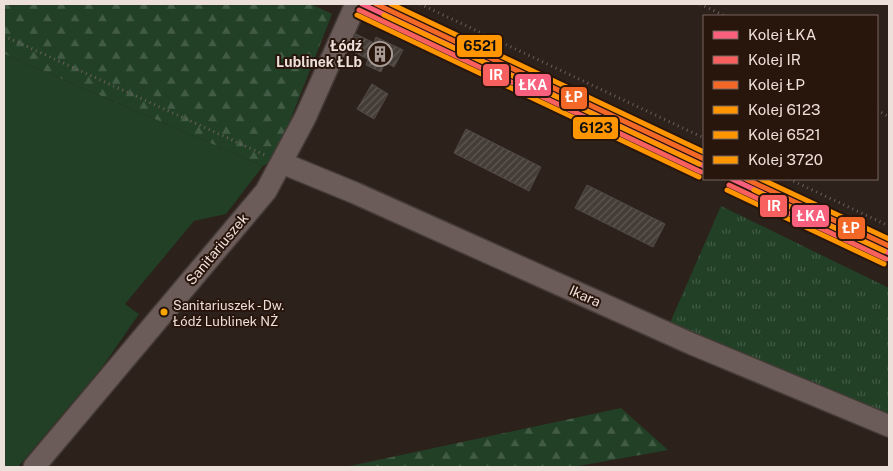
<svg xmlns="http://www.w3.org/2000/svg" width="893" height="471" viewBox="0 0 893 471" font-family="'Public Sans',sans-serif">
	<defs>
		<pattern id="grass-tufts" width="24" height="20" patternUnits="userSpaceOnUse" patternTransform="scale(1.25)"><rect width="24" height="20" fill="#214026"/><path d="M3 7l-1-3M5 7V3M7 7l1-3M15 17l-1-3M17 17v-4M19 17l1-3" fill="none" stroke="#425b45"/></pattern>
		<pattern id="forest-firs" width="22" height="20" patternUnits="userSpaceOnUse" patternTransform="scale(1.25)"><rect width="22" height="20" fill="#214026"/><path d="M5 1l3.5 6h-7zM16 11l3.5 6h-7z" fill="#425b45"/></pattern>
		<pattern id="building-hatch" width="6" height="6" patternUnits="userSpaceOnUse" patternTransform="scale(1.25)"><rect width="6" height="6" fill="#443c37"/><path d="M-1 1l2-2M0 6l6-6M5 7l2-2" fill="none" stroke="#5f5853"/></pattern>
	</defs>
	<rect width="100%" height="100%" fill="#2c211b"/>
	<!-- grass -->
	<path fill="url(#grass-tufts)" d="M721,206L889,288V417L839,393L669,325Z"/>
	<!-- forest -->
	<path fill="url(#forest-firs)" d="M4,4H311L332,14L275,159L263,166L4,54Z
		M621,408L668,450L573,467H345Z"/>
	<!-- park -->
	<path fill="#214026" d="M4,54L263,166L226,214L194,221L125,304L139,314L103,366L18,467H4Z"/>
	<!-- building -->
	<path fill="url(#building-hatch)" stroke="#534a45" d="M356,34L374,43L376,37L403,50L394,67L385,62L381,72L366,65L368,59L349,50Z
		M372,84L388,94L374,119L357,109Z
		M466,129L541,167L529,191L454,153Z
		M587,185L665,224L653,247L575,208Z"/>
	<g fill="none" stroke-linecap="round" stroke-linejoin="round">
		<defs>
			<path id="minor" d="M282,163L355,193L692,344L889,426
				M34,467L266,191L305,118L356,4"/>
		</defs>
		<!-- minor casing -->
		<use href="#minor" stroke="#453c37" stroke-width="24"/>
		<!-- path -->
		<path stroke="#6c5f5c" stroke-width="3" stroke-dasharray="1 4" stroke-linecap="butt" d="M420,4L704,138
			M700,4L725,16
			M4,36L265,155
			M877,110L889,117
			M789,179L889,226"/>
		<!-- minor -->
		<use href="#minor" stroke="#6c5c59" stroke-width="21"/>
		<defs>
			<path id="rail-1" d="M362,4L704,166
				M732,179L889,253"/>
			<path id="rail-2" d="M359,10L701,172
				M729,185L886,259"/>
			<path id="rail-3" d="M376,4L704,159
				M746,179L889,246"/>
			<path id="rail-4" d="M357,15L699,177
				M727,190L884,264"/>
			<path id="rail-5" d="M391,4L704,152
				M761,179L889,239"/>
			<path id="rail-6" d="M384,15L699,164
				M754,190L884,251"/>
		</defs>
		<!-- rail-1 casing -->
		<use href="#rail-1" stroke="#28150c" stroke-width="9"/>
		<!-- rail-2 casing -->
		<use href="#rail-2" stroke="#28150c" stroke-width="9"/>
		<!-- rail-3 casing -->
		<use href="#rail-3" stroke="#28150c" stroke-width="9"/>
		<!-- rail-4 casing -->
		<use href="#rail-4" stroke="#28150c" stroke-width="9"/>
		<!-- rail-5 casing -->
		<use href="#rail-5" stroke="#28150c" stroke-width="9"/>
		<!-- rail-6 casing -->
		<use href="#rail-6" stroke="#28150c" stroke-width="9"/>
		<!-- rail-1 -->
		<use href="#rail-1" stroke="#f8607d" stroke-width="5"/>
		<!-- rail-2 -->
		<use href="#rail-2" stroke="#f86060" stroke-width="5"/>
		<!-- rail-3 -->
		<use href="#rail-3" stroke="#f36827" stroke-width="5"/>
		<!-- rail-4 -->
		<use href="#rail-4" stroke="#ff9500" stroke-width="5"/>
		<!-- rail-5 -->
		<use href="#rail-5" stroke="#ff9500" stroke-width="5"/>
		<!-- rail-6 -->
		<use href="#rail-6" stroke="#ff9500" stroke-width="5"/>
	</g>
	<!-- icons -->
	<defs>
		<symbol id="building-ring" viewBox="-11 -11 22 22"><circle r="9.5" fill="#28150c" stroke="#a99c96" stroke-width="1.5"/><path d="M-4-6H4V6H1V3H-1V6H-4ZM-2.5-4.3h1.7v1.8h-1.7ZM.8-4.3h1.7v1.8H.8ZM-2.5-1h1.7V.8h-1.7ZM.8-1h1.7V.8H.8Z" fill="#a99c96"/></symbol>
	</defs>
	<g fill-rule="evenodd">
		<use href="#building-ring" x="366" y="40" width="28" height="28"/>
	</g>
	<!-- markers -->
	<circle fill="#f7a600" stroke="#28150c" stroke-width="2" cx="164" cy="312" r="4.5"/>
	<g text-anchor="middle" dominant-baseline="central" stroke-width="4" stroke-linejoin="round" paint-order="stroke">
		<!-- bus labels -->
		<g font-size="13" fill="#eddfd9" stroke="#28150c" text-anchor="start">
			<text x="173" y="305">Sanitariuszek - Dw.<tspan x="173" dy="16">Łódź Lublinek NŻ</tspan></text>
		</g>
		<!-- poi labels -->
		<g font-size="14" font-weight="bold" fill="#eddfd9" stroke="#28150c" text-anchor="end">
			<text x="362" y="46">Łódź<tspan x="362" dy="16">Lublinek ŁLb</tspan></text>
		</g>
		<!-- street labels -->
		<g font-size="14" fill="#eddfd9" stroke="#28150c">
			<text transform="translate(217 249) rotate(-50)">Sanitariuszek</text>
			<text transform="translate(585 296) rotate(24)">Ikara</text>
		</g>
	</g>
	<g stroke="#28150c" stroke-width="2">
		<rect x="456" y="34" width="47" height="24" rx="5" fill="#ff9500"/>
		<rect x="482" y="63" width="28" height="24" rx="5" fill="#f86060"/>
		<rect x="514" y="73" width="38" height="24" rx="5" fill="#f8607d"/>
		<rect x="560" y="86" width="28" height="24" rx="5" fill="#f36827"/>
		<rect x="572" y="116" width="47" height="24" rx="5" fill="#ff9500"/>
		<rect x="759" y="194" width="29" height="24" rx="5" fill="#f86060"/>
		<rect x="791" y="204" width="39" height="24" rx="5" fill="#f8607d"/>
		<rect x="837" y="216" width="29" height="24" rx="5" fill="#f36827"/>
	</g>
	<g font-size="14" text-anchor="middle" font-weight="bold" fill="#fff">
		<text x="496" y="80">IR</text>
		<text x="533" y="90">ŁKA</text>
		<text x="574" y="102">ŁP</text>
		<text x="774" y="211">IR</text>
		<text x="811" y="221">ŁKA</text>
		<text x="851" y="233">ŁP</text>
	</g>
	<g font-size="14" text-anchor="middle" font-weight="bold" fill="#111">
		<text x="480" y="51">6521</text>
		<text x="596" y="133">6123</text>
	</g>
	<!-- border -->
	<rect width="893" height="471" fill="none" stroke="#eddfd9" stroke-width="10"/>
	<!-- legend -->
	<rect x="703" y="15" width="175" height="165" fill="#28150c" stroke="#77665e"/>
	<rect x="713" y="31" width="25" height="8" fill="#f8607d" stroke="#77665e"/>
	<text x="748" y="40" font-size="15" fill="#eddfd9">Kolej ŁKA</text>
	<rect x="713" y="56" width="25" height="8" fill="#f86060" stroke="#77665e"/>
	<text x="748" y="65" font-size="15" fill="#eddfd9">Kolej IR</text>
	<rect x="713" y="81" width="25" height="8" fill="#f36827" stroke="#77665e"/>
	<text x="748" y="90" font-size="15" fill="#eddfd9">Kolej ŁP</text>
	<rect x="713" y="106" width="25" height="8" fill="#ff9500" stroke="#77665e"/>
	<text x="748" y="115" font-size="15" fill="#eddfd9">Kolej 6123</text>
	<rect x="713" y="131" width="25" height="8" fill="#ff9500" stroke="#77665e"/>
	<text x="748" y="140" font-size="15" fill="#eddfd9">Kolej 6521</text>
	<rect x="713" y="156" width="25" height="8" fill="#ff9500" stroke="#77665e"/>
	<text x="748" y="165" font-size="15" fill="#eddfd9">Kolej 3720</text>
</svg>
